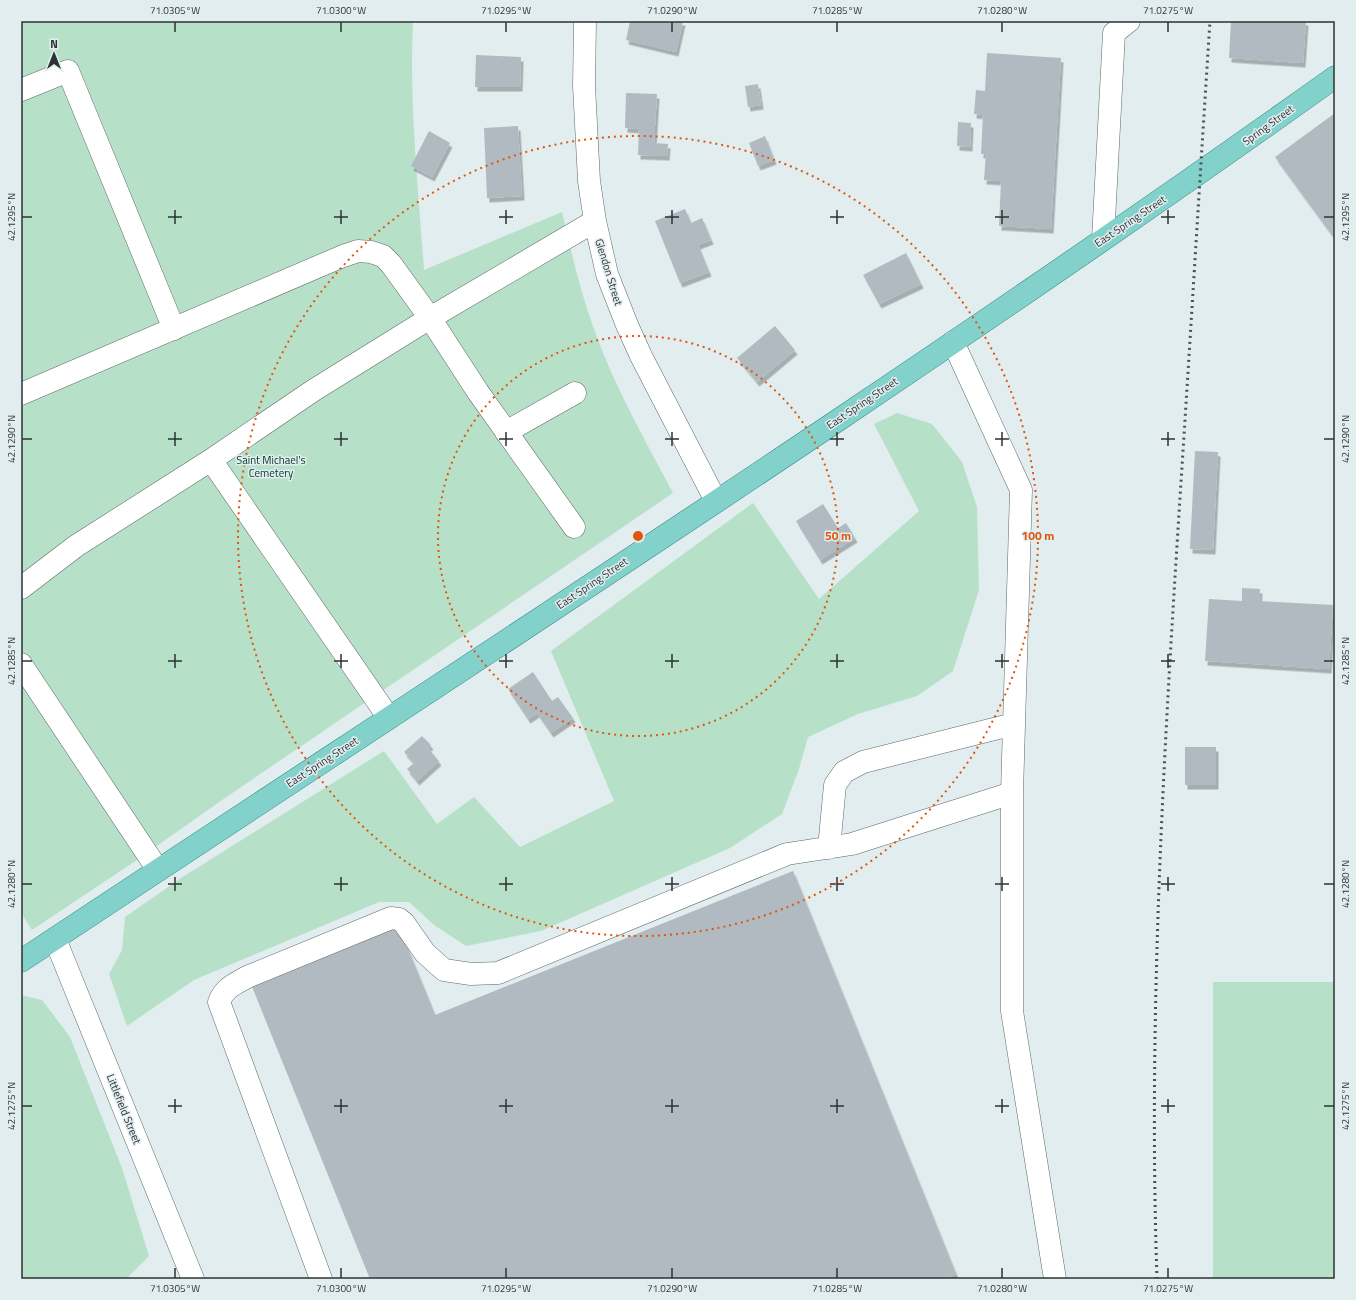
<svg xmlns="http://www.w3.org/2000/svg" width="1356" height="1300" viewBox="0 0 1356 1300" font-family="'Titillium Web',sans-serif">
	<defs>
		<filter id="shadow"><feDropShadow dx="2.5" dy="4.5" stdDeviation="0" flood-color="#0004"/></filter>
	</defs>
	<rect width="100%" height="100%" fill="#e1edef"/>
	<!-- green -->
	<path fill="#b7e0c9" d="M21,21H413C409,104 418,187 424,270L562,212C571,251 580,291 594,329C614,386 645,440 673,493L225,798L134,862L32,930L21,913Z
		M897,413L932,424L962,462L977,507L979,590L953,671L917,696L858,714L808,737L799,769L782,814L730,848L541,931L466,946L434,925L409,902H379L194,980L127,1026L109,974L122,950L125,917L181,878L384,751L437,824L474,797L520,847L614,801L551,651L753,503L819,599L919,511L874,424Z
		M1213,982H1335V1279H1213Z
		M21,995L42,1000L70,1037L122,1168L149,1256L126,1279H21Z"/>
	<!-- building -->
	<path fill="#b1bac0" filter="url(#shadow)" d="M630,21H683L676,52L626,40Z
		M1231,21H1306L1303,63L1229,58Z
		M987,53L1061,58L1051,229L999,226L1001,181L984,180L986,154H981L983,115L974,114L976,90L985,91Z
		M476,55L521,57L520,87H475Z
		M758,84L761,105L748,107L745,86Z
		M626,93L657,94L654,143L668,144L667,156L638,155L639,129L625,128Z
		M1335,113V239L1275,157Z
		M958,122L971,123L970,147L957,146Z
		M518,126L522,196L487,198L484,128Z
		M429,131L450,143L432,177L411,166Z
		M765,136L774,160L758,166L749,143Z
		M685,209L691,223L702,218L711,240L698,245L709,272L680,283L655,221Z
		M906,253L921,284L879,304L863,275Z
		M775,326L795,350L757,382L737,358Z
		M1195,451L1218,452L1213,550L1190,549Z
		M823,504L838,528L846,523L855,538L820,560L796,521Z
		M1242,588L1260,589L1259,601L1333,605L1329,669L1205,661L1209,599L1242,601Z
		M533,672L552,701L558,697L573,718L551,733L537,713L528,719L508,689Z
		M422,736L431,745L428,748L439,761L417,781L407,769L414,763L404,752Z
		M1185,747H1216V785H1185Z
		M793,871L956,1274L944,1279H370L251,984L398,925L435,1015Z"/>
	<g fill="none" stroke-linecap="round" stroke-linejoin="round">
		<defs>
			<path id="minor" d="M585,21L584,86L589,181L595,221L607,274L627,325L641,356L716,501
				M21,90L68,71L174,329
				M1103,239L1114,33L1129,21
				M953,342L1021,490L1012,793V1011L1055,1279
				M21,394L343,256L358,251L371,252L383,256L391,264L430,318L478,392L574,527
				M506,432L575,393
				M21,588L76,546L211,460
				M21,664L158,870
				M389,718L211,460L314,390L430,318L595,221
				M829,848L835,785L844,772L863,762L1014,724
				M55,939L193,1279
				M321,1279L219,1002C224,988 235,984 247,977L391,918L399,919L404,923L425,953L444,970L471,974L498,973L787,854L852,844L1012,793"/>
			<path id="major" d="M21,961C461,669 905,384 1335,77"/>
		</defs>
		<!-- minor casing -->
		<use href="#minor" stroke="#5e686a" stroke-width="23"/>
		<!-- major casing -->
		<use href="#major" stroke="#2e867e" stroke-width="23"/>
		<!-- minor -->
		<use href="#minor" stroke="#fff" stroke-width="22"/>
		<!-- major -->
		<use href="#major" stroke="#82d1ca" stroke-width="22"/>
		<!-- rail -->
		<path stroke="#4b5051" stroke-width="3" stroke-dasharray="2 4" stroke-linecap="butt" d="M1157,1279C1148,1013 1164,748 1181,482C1191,328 1200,175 1210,21"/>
	</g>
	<!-- ticks -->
	<path fill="none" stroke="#2e3233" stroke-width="1.5" d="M175,22V32M341,22V32M506,22V32M672,22V32M837,22V32M1002,22V32M1168,22V32M175,210V224M341,210V224M506,210V224M672,210V224M837,210V224M1002,210V224M1168,210V224M22,217H32M168,217H182M334,217H348M499,217H513M665,217H679M830,217H844M995,217H1009M1161,217H1175M1324,217H1334M175,432V446M341,432V446M506,432V446M672,432V446M837,432V446M1002,432V446M1168,432V446M22,439H32M168,439H182M334,439H348M499,439H513M665,439H679M830,439H844M995,439H1009M1161,439H1175M1324,439H1334M175,654V668M341,654V668M506,654V668M672,654V668M837,654V668M1002,654V668M1168,654V668M22,661H32M168,661H182M334,661H348M499,661H513M665,661H679M830,661H844M995,661H1009M1161,661H1175M1324,661H1334M175,877V891M341,877V891M506,877V891M672,877V891M837,877V891M1002,877V891M1168,877V891M22,884H32M168,884H182M334,884H348M499,884H513M665,884H679M830,884H844M995,884H1009M1161,884H1175M1324,884H1334M175,1099V1113M341,1099V1113M506,1099V1113M672,1099V1113M837,1099V1113M1002,1099V1113M1168,1099V1113M22,1106H32M168,1106H182M334,1106H348M499,1106H513M665,1106H679M830,1106H844M995,1106H1009M1161,1106H1175M1324,1106H1334M175,1268V1278M341,1268V1278M506,1268V1278M672,1268V1278M837,1268V1278M1002,1268V1278M1168,1268V1278"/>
	<!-- distance rings -->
	<g fill="none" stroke="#df570e" stroke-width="2" stroke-dasharray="2 4">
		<circle cx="638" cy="536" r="200"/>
		<circle cx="638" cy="536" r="400"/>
	</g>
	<g text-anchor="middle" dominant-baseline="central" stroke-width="3" stroke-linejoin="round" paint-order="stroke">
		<!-- street labels -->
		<g font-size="11" fill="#2e3233" stroke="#e1edef">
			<text transform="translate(1268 125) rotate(-36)">Spring Street</text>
			<text transform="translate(1130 221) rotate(-34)">East Spring Street</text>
			<text transform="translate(609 272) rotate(73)">Glendon Street</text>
			<text transform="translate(862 403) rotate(-34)">East Spring Street</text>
			<text transform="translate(592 583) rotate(-34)">East Spring Street</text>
			<text transform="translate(322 762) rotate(-33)">East Spring Street</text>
			<text transform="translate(124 1109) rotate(68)">Littlefield Street</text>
		</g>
		<!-- park labels -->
		<g font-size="11" fill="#023722" stroke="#e1edef">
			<text x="271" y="460">Saint Michael's<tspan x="271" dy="13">Cemetery</tspan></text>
		</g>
	</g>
	<circle cx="638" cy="536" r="6" fill="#df570e" stroke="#e1edef" stroke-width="2"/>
	<g font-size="12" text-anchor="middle" font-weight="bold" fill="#df570e" stroke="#e1edef" stroke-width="3" stroke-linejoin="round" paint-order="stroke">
		<text x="838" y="540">50 m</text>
		<text x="1038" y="540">100 m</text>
	</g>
	<!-- border -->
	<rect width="1356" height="1300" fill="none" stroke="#e1edef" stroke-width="44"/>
	<!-- north arrow -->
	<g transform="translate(54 54)" stroke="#e1edef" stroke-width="3" paint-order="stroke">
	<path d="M0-3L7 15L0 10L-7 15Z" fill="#2e3233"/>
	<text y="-6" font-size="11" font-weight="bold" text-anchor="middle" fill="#2e3233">N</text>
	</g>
	<rect x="22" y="22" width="1312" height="1256" fill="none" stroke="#2e3233" stroke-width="1.5"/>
	<g font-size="10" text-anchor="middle" fill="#2e3233">
		<text x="175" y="14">71.0305°W</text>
		<text x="341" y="14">71.0300°W</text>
		<text x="506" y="14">71.0295°W</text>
		<text x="672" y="14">71.0290°W</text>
		<text x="837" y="14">71.0285°W</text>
		<text x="1002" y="14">71.0280°W</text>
		<text x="1168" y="14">71.0275°W</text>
		<text transform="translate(11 217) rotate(-90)" y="4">42.1295°N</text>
		<text transform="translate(1345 217) rotate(-90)" y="4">42.1295°N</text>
		<text transform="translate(11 439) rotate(-90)" y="4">42.1290°N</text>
		<text transform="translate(1345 439) rotate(-90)" y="4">42.1290°N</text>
		<text transform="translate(11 661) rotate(-90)" y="4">42.1285°N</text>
		<text transform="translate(1345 661) rotate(-90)" y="4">42.1285°N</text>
		<text transform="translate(11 884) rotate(-90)" y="4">42.1280°N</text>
		<text transform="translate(1345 884) rotate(-90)" y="4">42.1280°N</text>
		<text transform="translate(11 1106) rotate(-90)" y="4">42.1275°N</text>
		<text transform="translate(1345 1106) rotate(-90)" y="4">42.1275°N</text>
		<text x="175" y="1292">71.0305°W</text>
		<text x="341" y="1292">71.0300°W</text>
		<text x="506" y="1292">71.0295°W</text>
		<text x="672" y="1292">71.0290°W</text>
		<text x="837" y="1292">71.0285°W</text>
		<text x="1002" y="1292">71.0280°W</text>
		<text x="1168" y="1292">71.0275°W</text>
	</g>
</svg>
